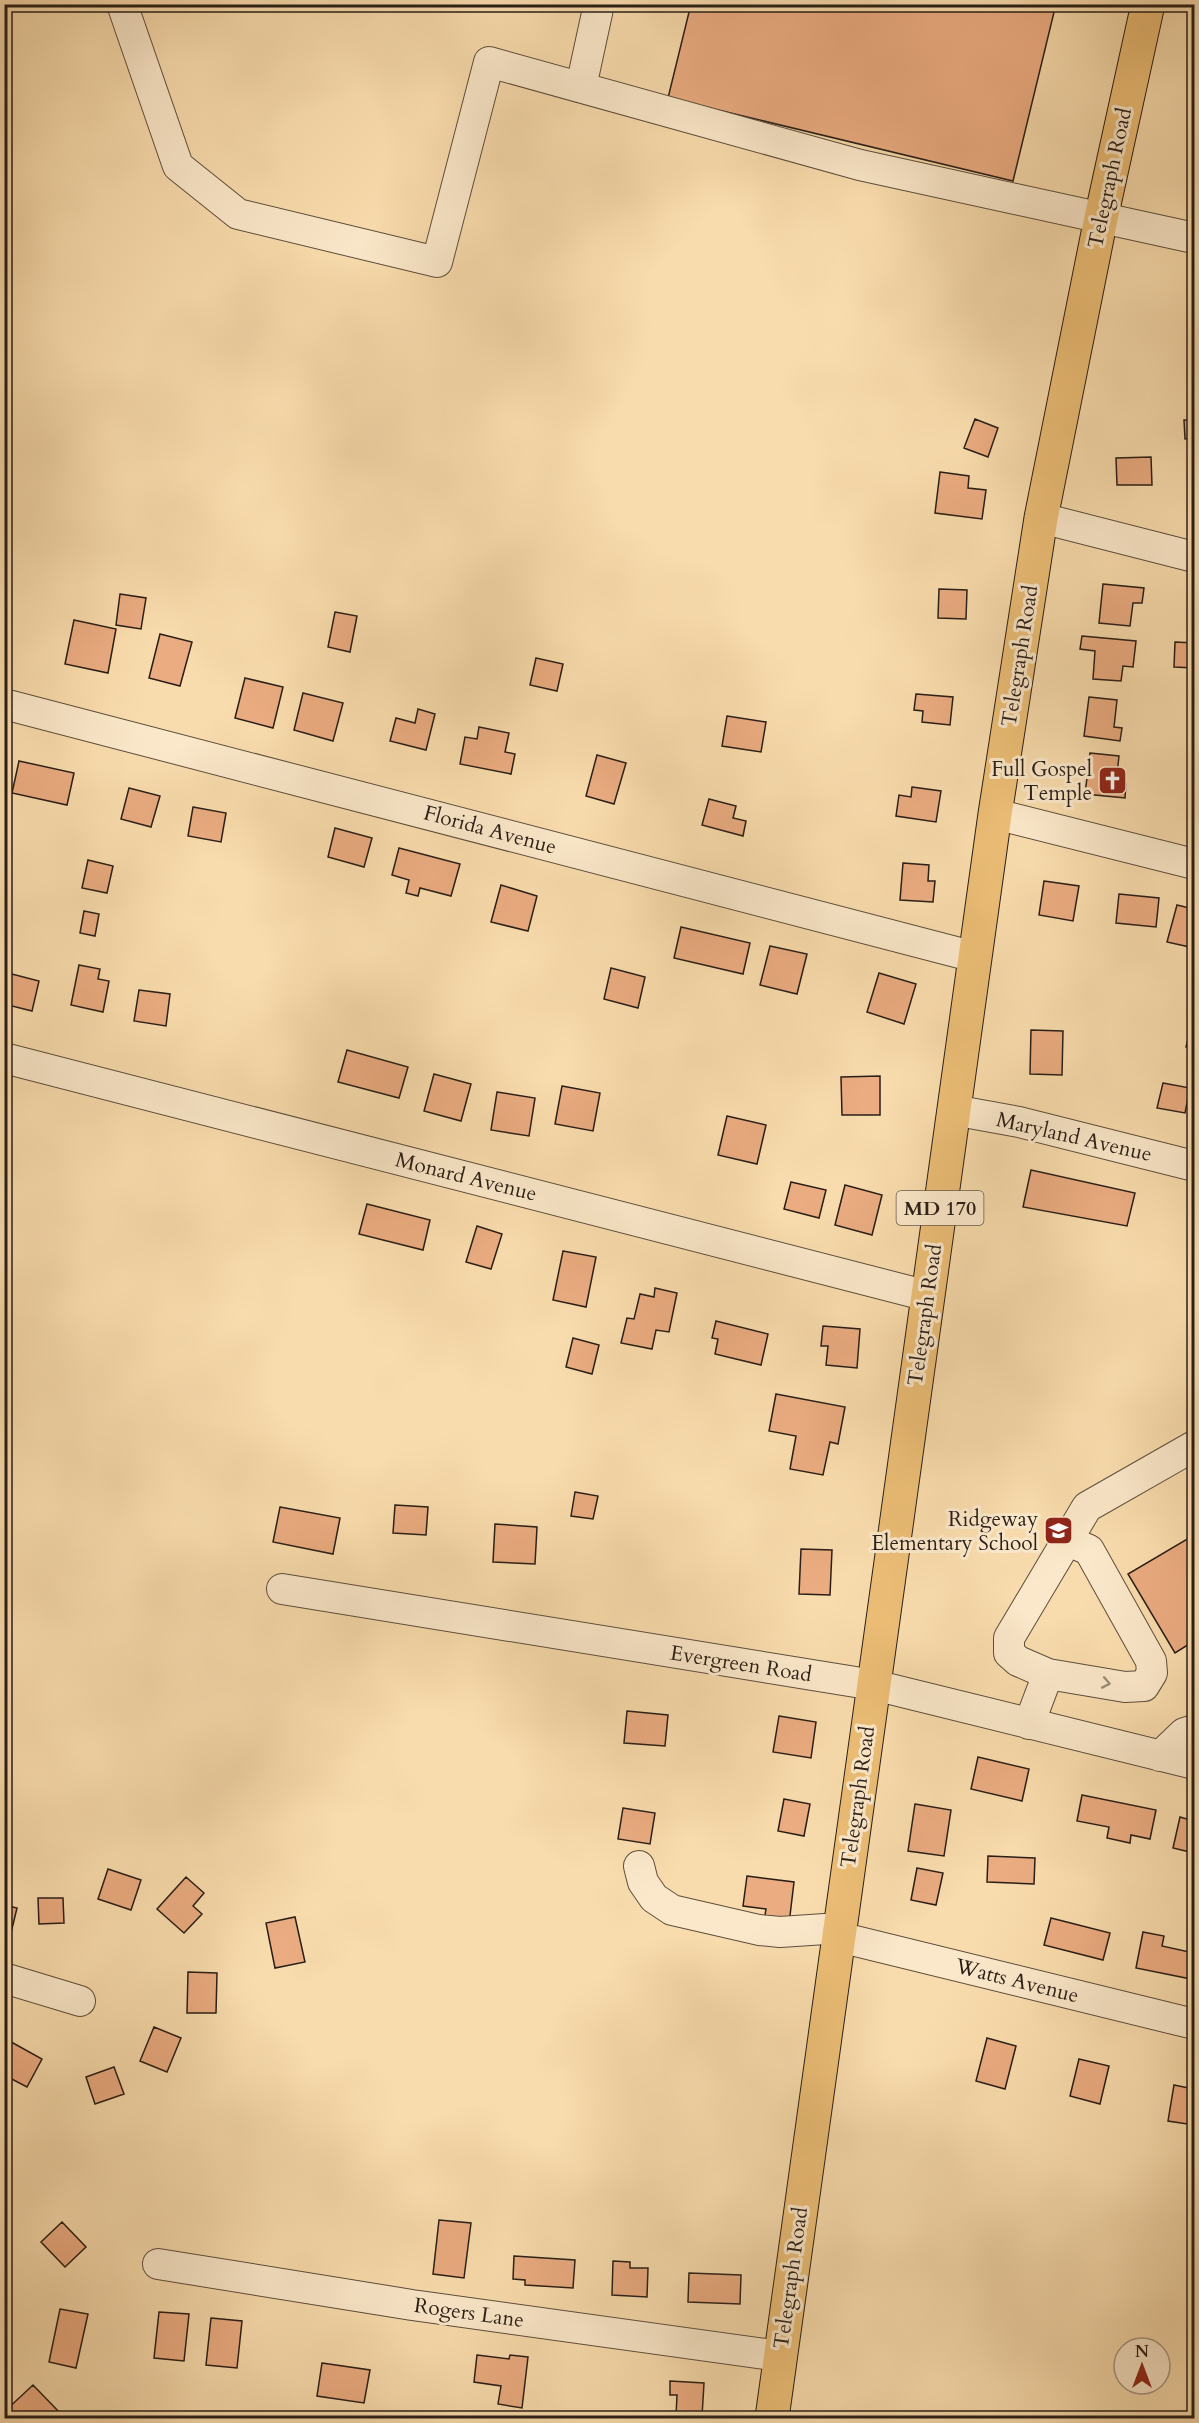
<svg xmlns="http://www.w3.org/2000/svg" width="1199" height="2423" viewBox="0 0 1199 2423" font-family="Cardo,serif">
	<rect width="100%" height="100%" fill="#f9dcad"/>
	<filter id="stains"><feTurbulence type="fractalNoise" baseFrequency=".00333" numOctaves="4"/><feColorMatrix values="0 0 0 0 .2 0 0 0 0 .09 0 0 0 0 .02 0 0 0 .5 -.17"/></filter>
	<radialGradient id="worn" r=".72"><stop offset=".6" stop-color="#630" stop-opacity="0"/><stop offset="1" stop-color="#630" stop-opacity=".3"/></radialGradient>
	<!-- building -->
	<path fill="#ebac81" stroke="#291e17" stroke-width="1.5" d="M691,4H1056L1013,181L668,98Z
		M975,419L998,428L988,457L964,448Z
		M1184,420H1194V438L1185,439Z
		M1151,457L1152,485H1117L1116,458Z
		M940,472L969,476L968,488L986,490L982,519L935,513Z
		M1103,584L1144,588L1142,603H1133L1130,626L1099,623Z
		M939,589L967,590L966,619L938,618Z
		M120,594L146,598L141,629L116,625Z
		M335,612L357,616L350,652L328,647Z
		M74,620L116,629L108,673L65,664Z
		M160,634L192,642L180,686L149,678Z
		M1082,636L1136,641L1133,667L1123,666L1121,681L1093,679L1095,651L1080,649Z
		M1175,642L1194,643V668L1174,667Z
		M536,658L563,664L557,691L530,685Z
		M245,678L283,687L273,728L235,718Z
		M303,693L343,703L333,741L294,730Z
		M916,694L953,697L950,725L922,722L923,711L914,710Z
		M1089,697L1117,700L1114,727L1122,728L1120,741L1084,736Z
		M418,709L435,714L426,750L390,741L396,718L415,723Z
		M727,716L766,722L761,752L722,746Z
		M479,727L509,733L505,752L515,754L511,774L460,764L465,737L477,739Z
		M1090,753L1119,756L1116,783L1126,784L1125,798L1085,794Z
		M597,755L626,763L614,804L586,796Z
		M19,761L74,773L67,805L12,793Z
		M912,787L941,791L936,822L896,816L899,795L911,797Z
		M129,788L160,796L151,827L121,819Z
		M709,799L736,806L733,818L746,821L743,836L702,825Z
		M193,807L226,813L221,842L188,836Z
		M335,828L372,838L364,867L328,857Z
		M399,848L460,864L451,896L420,888L418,896L406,893L409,880L392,875Z
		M88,860L113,866L107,893L82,888Z
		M903,863L929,865L928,881H935L933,902L900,900Z
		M1044,881L1079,886L1073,921L1039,915Z
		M501,885L537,896L528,931L491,922Z
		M1119,894L1159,898L1156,927L1116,923Z
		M1177,905L1194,909V948L1167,942Z
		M84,911L99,914L95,936L80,933Z
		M681,927L750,943L743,974L674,958Z
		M770,946L807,954L797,994L760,985Z
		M79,965L100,969L98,979L109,981L103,1012L71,1005Z
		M611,968L645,977L638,1008L604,999Z
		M4,972L39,981L32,1011L4,1004Z
		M879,973L916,984L904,1024L867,1012Z
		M139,990L170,994L166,1026L134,1021Z
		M1192,1023H1194V1049L1186,1047Z
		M1031,1030L1063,1031L1062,1075L1030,1074Z
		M347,1050L408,1067L399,1098L338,1082Z
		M434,1074L471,1084L461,1121L424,1111Z
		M880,1076V1115H842L841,1077Z
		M1163,1083L1190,1088L1185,1113L1157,1108Z
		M562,1086L600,1093L593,1131L555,1124Z
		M497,1092L535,1098L529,1136L491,1130Z
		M727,1116L766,1125L757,1164L718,1155Z
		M1031,1170L1135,1193L1127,1226L1023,1207Z
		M791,1182L826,1190L819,1218L784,1209Z
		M845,1185L882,1195L872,1235L835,1225Z
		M367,1204L430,1220L423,1250L359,1234Z
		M477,1226L502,1234L491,1269L466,1262Z
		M563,1251L596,1257L586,1307L553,1300Z
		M655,1288L677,1293L669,1332L656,1330L652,1349L621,1343L627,1318L634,1319L640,1294L654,1297Z
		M716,1321L768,1334L761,1365L715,1354L718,1339L712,1338Z
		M823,1326L860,1329L857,1368L826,1365L828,1346H821Z
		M573,1338L599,1345L592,1374L566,1367Z
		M776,1394L845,1407L838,1444L830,1442L823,1475L790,1469L796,1436L769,1431Z
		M575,1492L598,1496L593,1519L571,1516Z
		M395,1505L428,1507L426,1535L393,1533Z
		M280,1507L340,1518L333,1554L273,1542Z
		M495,1524L537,1527L535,1564L493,1562Z
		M1194,1535V1641L1175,1653L1128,1574Z
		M801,1549L832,1550L830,1595L799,1594Z
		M627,1711L668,1715L665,1746L624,1743Z
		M779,1716L816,1722L811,1758L773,1752Z
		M978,1757L1029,1769L1022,1801L971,1789Z
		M1082,1795L1156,1810L1150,1839L1131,1835L1130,1843L1107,1838L1109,1827L1077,1821Z
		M784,1799L810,1804L804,1836L778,1831Z
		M915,1804L951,1810L944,1856L908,1851Z
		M623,1808L655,1813L650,1844L618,1839Z
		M1180,1817L1194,1821V1853L1173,1848Z
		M988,1856L1035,1858L1034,1884L987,1882Z
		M917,1868L943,1873L936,1905L911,1900Z
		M108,1869L141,1880L131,1910L98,1899Z
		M747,1876L794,1882L789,1924L764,1921L766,1909L743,1906Z
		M186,1877L204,1893L193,1906L202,1914L184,1933L157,1909Z
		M38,1898H63L64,1923L39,1924Z
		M4,1905L17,1908L10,1937L4,1935Z
		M295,1917L305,1962L275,1968L266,1923Z
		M1051,1918L1110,1933L1103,1960L1044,1945Z
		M1143,1932L1164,1936L1162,1946L1194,1953L1191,1979L1136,1968Z
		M188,1972L217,1973L216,2013H187Z
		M154,2027L181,2038L167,2072L140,2061Z
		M4,2038L42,2059L27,2087L4,2075Z
		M987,2038L1016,2046L1005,2089L976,2081Z
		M1079,2059L1109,2066L1100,2104L1070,2096Z
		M114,2067L124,2094L95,2104L86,2077Z
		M1174,2085L1194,2089V2125L1168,2121Z
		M4,2194H8L7,2226H4Z
		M439,2220L471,2223L464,2278L433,2274Z
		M62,2222L86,2247L65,2267L41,2242Z
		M514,2256L575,2260L573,2288L525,2285V2280L513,2279Z
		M613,2261L630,2262V2268H648L647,2297L612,2295Z
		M689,2273L741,2275L740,2304L688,2302Z
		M60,2309L88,2314L76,2368L49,2362Z
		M159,2312L189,2314L184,2361L154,2358Z
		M211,2318L242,2321L237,2368L206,2365Z
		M477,2355L509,2359L510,2355L528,2357L522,2408L498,2404L501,2386L474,2382Z
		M322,2363L370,2370L364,2403L317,2396Z
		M670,2381L704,2383L702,2417L676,2416L677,2395H670Z
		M33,2385L60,2413L54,2418H9L4,2412Z"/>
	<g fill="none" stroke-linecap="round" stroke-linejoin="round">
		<defs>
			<path id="minor" d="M122,4L178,166L238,214L437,262L489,62L860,165L1194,238
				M581,87L599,4
				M1041,518L1194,557
				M4,704L975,957
				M995,814L1194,864
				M4,1058L928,1296
				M953,1110L1019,1122L1194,1166
				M1066,1540L1089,1550L1151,1661L1152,1673L1144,1686L1125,1687L1048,1674L1018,1661L1009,1653V1638L1087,1507L1194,1446
				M282,1589L874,1685L1194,1764
				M1029,1724L1048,1674
				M1160,1756L1184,1733L1194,1730
				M639,1866L643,1882L654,1898L672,1910L759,1930L780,1932L840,1928
				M839,1937L1194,2024
				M4,1978L80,2001
				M158,2264L412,2305L780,2356"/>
			<path id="major" d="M772,2418L995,814L1041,518L1101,218L1148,4"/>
		</defs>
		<!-- minor casing -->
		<use href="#minor" stroke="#5d4e3c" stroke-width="32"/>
		<!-- major casing -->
		<use href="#major" stroke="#291e17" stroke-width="35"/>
		<!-- minor -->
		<use href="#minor" stroke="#fbe8ca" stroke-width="30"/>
		<!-- major -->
		<use href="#major" stroke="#ecbe76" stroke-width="33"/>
	</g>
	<!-- one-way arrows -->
	<defs><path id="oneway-chevron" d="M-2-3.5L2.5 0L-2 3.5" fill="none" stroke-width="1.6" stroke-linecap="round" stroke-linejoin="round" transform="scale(1.5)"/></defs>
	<use stroke="#9c8d79" href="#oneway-chevron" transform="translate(1106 1683) rotate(11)"/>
	<!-- icons -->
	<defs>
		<symbol id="church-square" viewBox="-11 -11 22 22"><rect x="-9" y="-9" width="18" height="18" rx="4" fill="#8f2418" stroke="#fbe8ca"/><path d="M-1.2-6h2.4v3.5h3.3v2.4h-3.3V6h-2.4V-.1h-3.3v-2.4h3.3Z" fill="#fff"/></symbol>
		<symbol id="school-square" viewBox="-11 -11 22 22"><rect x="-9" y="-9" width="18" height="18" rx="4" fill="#8f2418" stroke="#fbe8ca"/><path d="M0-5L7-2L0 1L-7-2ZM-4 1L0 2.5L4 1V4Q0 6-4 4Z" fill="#fff"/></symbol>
	</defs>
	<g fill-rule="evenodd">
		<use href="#church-square" x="1096" y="764" width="33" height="33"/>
		<use href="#school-square" x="1042" y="1514" width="33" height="33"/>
	</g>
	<g text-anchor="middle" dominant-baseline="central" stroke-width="6" stroke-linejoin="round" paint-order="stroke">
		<!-- shield labels -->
		<rect fill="#fbe8ca" stroke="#685b4d" stroke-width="1.5" x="896.5" y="1191" width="87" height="34" rx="4.5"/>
		<g font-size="20" font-weight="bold" fill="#291e17">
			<text x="940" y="1208">MD 170</text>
		</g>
		<!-- street labels -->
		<g font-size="21" fill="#291e17" stroke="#fbe8ca">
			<text transform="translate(1110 178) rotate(-78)">Telegraph Road</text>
			<text transform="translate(1020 656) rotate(-81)">Telegraph Road</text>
			<text transform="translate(490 830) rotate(15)">Florida Avenue</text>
			<text transform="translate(1074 1137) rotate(13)">Maryland Avenue</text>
			<text transform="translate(466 1177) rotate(14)">Monard Avenue</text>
			<text transform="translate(925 1315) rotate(-82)">Telegraph Road</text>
			<text transform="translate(741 1664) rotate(9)">Evergreen Road</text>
			<text transform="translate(858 1797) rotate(-82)">Telegraph Road</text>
			<text transform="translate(1017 1981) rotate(14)">Watts Avenue</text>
			<text transform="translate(791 2278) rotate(-82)">Telegraph Road</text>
			<text transform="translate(469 2313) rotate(8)">Rogers Lane</text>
		</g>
		<!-- poi labels -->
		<g font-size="21" fill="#291e17" stroke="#fbe8ca" text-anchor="end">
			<text x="1092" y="769">Full Gospel<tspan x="1092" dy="24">Temple</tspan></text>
			<text x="1038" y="1519">Ridgeway<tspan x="1038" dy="24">Elementary School</tspan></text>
		</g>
	</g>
	<!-- margin -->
	<rect width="1199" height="2423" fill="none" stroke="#f9dcad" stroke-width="24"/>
	<rect x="6" y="6" width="1187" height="2411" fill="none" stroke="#291e17" stroke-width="3"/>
	<rect x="12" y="12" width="1175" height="2399" fill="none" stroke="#291e17" stroke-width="1.5"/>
	<!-- north arrow -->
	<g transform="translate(1142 2366)"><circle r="28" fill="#fbe8ca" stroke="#a79782" stroke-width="1.5"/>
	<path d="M0-4.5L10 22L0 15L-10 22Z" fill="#8f2418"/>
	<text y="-9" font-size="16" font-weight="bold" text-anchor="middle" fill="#291e17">N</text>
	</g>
	<rect width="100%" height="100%" filter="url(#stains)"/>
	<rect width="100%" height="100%" fill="url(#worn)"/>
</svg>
